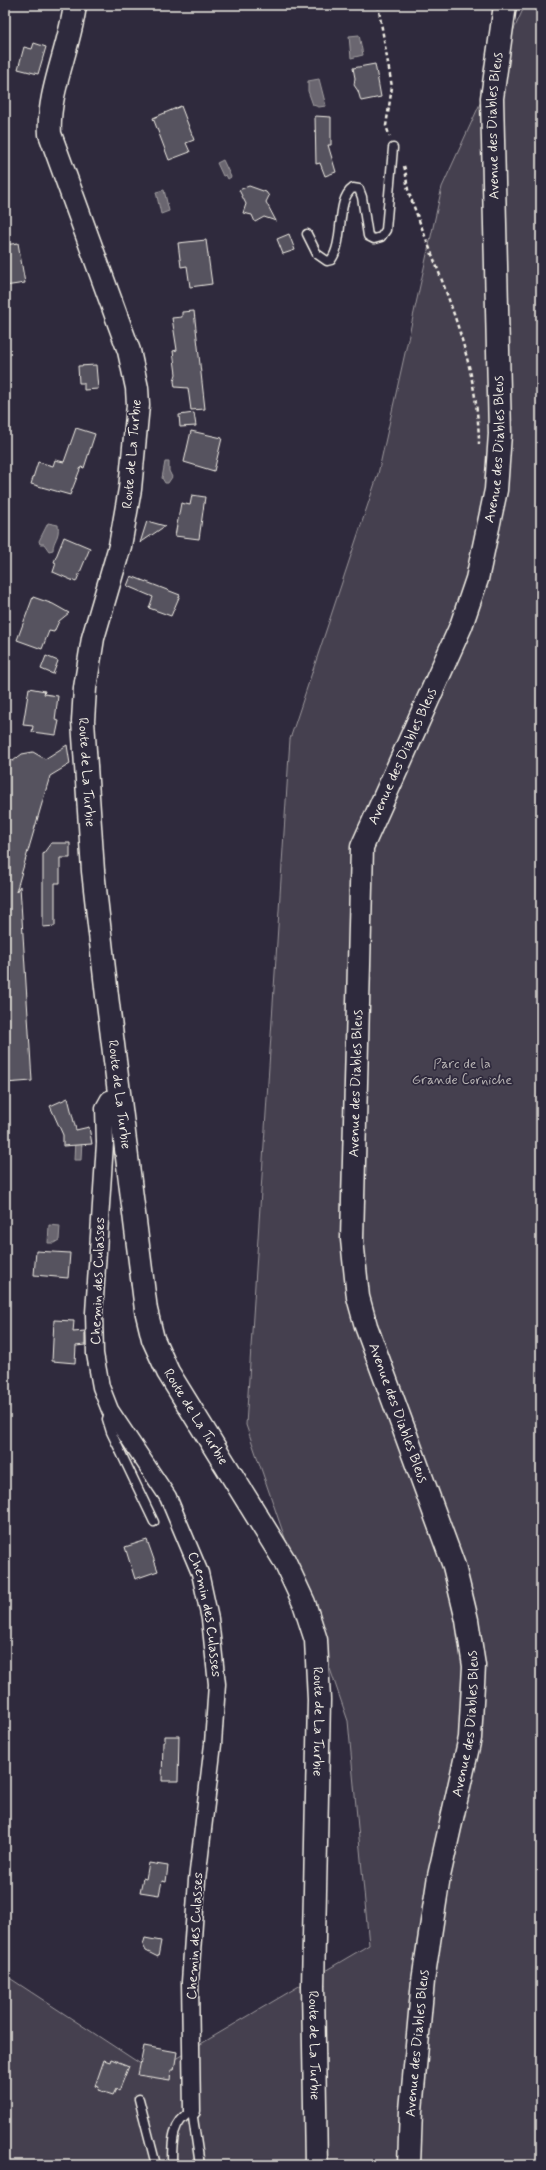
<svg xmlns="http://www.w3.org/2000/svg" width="546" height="2170" viewBox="0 0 546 2170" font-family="Mynerve,sans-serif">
	<rect width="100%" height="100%" fill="#2f2a3d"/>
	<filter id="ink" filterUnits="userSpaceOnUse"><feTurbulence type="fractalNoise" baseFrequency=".025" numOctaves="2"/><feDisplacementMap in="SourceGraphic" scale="8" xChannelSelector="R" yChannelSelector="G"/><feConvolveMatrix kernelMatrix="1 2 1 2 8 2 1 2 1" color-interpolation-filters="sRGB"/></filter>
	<g filter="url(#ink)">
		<!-- green -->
		<path fill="#454050" stroke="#9c989c" d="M525,5H541V2165H5V1975L153,2072L369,1945L348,1721L246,1425L290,739L378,474L442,187Z"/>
		<!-- water -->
		<path fill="#6a6670" stroke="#a19ea0" d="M359,35L363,55L351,58L349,36Z
			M319,79L326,106L319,107L313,105L308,91V81Z
			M223,160L231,177L228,179L226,175L223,176L217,163Z
			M164,190L169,211L161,214L156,192Z
			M165,462H169V471L172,477L168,483H165L162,478Z
			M48,523L58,525C60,538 53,540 53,550L49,551L44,544H40L39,541Z
			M75,1139H82L81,1160H74Z
			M49,1225L60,1226L59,1240L54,1243H48Z"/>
		<!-- building -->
		<path fill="#56525f" stroke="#f4f1e8" d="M34,43L46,47L38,74L18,69L24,47L32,49Z
			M375,64L381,97L361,101L358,91L354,85L355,78L353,68Z
			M181,106L194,140L186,143L190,152L169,160L153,118Z
			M315,116L331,117V145H328L336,172L325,176L320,163L316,164Z
			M249,186L266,192L269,196L266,202L276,221L264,217L255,222L252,215L243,213L246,204L239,190Z
			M289,234L295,250L283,254L277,239Z
			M206,240L212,284L190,287L187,266L181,267L178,243Z
			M18,243L25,283L5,286V245Z
			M194,311L205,409L191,410L188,388L175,387L174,381L176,374L173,351L177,350L172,318L182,317V312Z
			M96,365L98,389L84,390V383H79L78,366Z
			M194,413L196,426L180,427L179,415Z
			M76,428L95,434L84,468L81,467L70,495L31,484L38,462L53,466L55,460L64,462Z
			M191,431L222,438L214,471L184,462Z
			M192,495L205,497L199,539L175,536L181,503L190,505Z
			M147,521L165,526L140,543Z
			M64,537L90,548L76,582L53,572L56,563L54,562Z
			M131,576L180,595L171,616L149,608L153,597L127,586Z
			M33,597L53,604L69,613L59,621L54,632L49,631L42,649L17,640Z
			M46,656L58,661L53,674L41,669Z
			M29,688L45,691L44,694L58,696L55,720L59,721L56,735L32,732L33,726L23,725Z
			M67,745L70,764L50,776L16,892L20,886L32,1081L5,1083V759L13,761L22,754L33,752L45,759Z
			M51,843H70V858H60V883H55V926L43,927V854Z
			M68,1098L76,1130L89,1127L92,1144L63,1146V1135L50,1106Z
			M36,1251L70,1253L68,1278L34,1275Z
			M54,1320L74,1321L73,1332L85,1331V1345L76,1346L75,1363L52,1361Z
			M147,1540L158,1571L135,1579L125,1547Z
			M165,1736H179L178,1781H162L163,1742H165Z
			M149,1863L168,1866L166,1882L162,1881L159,1895L140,1892L143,1878L146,1879Z
			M145,1938L161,1941L158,1957L146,1951L143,1945Z
			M144,2046L177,2052L174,2070H171L170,2080L138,2075Z
			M111,2059L129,2066L119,2091L116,2089L113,2095L98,2090L99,2087L95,2086L104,2060L110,2062Z"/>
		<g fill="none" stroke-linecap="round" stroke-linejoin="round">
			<defs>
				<path id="service" d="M307,234L317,254L327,261L331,260C345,242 335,200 353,188L359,189L362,197L368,236L374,239L381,237L386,230L393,148
					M110,1410L107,1419L111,1432L154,1522
					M139,2099L156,2165
					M172,2165C172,2143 171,2123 192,2111L200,2165"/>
				<g id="minor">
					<path id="s1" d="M120,1096L109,1099L104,1108L105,1143L94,1313L95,1354L101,1387L110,1410L168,1497L200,1573L210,1619L217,1684L213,1744L197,1880L190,1982L192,2111"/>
				</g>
				<g id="secondary">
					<path id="s2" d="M75,5C70,47 47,93 50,134L129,351L137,388L138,405L130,489L120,546L93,638L85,688L83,721L93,871L107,996L146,1310L153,1339L168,1372L284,1560L304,1603L316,1640L319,1700L313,1986L316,2165"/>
					<path id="s3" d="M409,2165L411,2110L423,1981L439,1876L470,1738L474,1666L467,1620L454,1566L366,1326L358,1297L352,1239L362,847L461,626L477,579L496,490L500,434L492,98L505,5"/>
				</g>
			</defs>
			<!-- service casing -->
			<use href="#service" stroke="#f4f1e8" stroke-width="11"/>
			<!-- minor casing -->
			<use href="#minor" stroke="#f4f1e8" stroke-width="19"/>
			<!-- secondary casing -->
			<use href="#secondary" stroke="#f4f1e8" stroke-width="25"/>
			<!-- path -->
			<path stroke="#f4f1e8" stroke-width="2.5" stroke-dasharray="4 3" stroke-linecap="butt" d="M378,5L392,87L386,126L390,137
				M404,166C407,175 406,184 409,193C438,275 478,355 479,444"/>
			<!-- service -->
			<use href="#service" stroke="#2f2a3d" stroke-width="8"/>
			<!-- minor -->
			<use href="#minor" stroke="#2f2a3d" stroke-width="16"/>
			<!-- secondary -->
			<use href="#secondary" stroke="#2f2a3d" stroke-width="22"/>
		</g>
	</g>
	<g text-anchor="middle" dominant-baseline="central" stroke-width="3.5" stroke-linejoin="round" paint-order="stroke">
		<!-- street labels -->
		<g font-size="14" fill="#f4f1e8" stroke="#2f2a3d">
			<text stroke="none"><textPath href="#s3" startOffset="2090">Avenue des Diables Bleus</textPath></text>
			<text stroke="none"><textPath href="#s3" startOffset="1766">Avenue des Diables Bleus</textPath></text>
			<text transform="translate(132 454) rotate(-85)">Route de La Turbie</text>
			<text stroke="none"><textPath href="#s3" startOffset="1442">Avenue des Diables Bleus</textPath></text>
			<text stroke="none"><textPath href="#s2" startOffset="791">Route de La Turbie</textPath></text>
			<text stroke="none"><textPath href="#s3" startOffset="1106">Avenue des Diables Bleus</textPath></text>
			<text stroke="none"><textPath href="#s2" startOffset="1115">Route de La Turbie</textPath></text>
			<text transform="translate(98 1281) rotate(-88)">Chemin des Culasses</text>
			<text transform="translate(398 1413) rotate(70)">Avenue des Diables Bleus</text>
			<text stroke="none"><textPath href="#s2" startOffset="1451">Route de La Turbie</textPath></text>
			<text stroke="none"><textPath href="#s1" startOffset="555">Chemin des Culasses</textPath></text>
			<text stroke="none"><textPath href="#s2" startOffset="1787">Route de La Turbie</textPath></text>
			<text stroke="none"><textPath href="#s3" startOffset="446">Avenue des Diables Bleus</textPath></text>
			<text transform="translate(195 1936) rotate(-87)">Chemin des Culasses</text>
			<text stroke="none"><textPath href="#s3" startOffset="122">Avenue des Diables Bleus</textPath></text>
			<text stroke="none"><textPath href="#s2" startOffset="2111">Route de La Turbie</textPath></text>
		</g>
		<!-- park labels -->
		<g font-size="14" fill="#b7b3b3" stroke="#2f2a3d">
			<text x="462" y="1064">Parc de la<tspan x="462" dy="16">Grande Corniche</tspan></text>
		</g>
	</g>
	<!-- margin -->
	<rect width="546" height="2170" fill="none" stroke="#2f2a3d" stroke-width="20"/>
	<rect x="10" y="10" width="526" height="2150" fill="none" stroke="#f4f1e8" stroke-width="1.5" filter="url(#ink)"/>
</svg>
